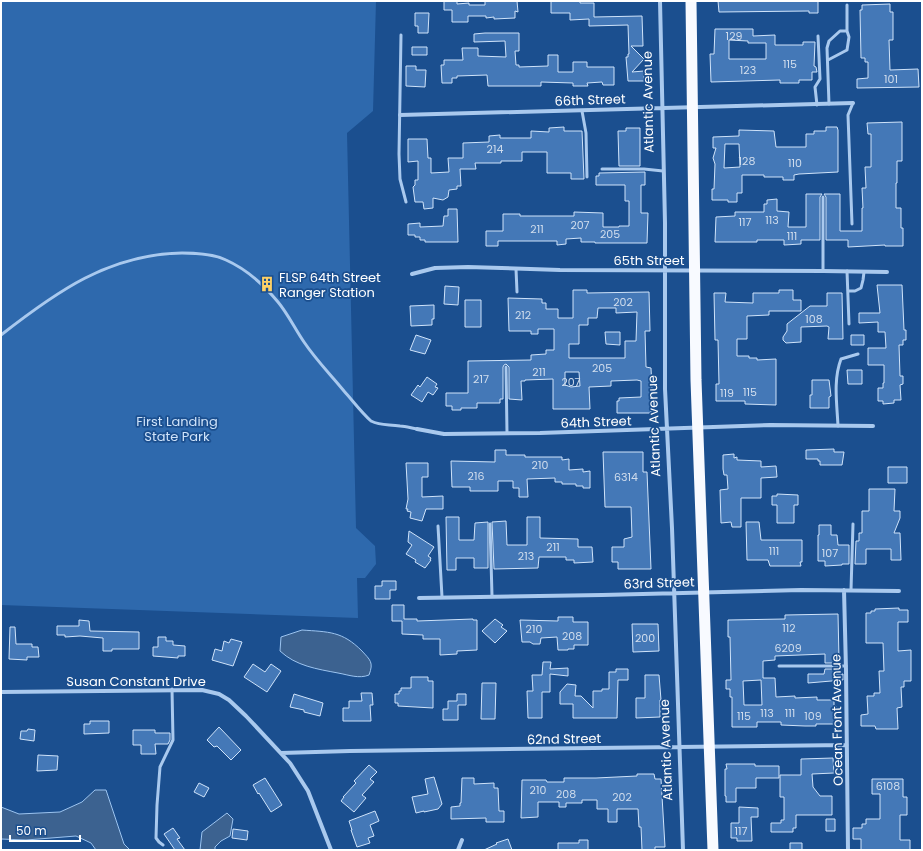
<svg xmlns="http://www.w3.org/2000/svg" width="923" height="851" viewBox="0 0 923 851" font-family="Poppins,sans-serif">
	<rect width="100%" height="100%" fill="#1b4f8f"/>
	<!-- green -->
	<path fill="#2e69ad" d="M1,1H376L373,111L347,133L356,528L375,546L376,564L365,578H357L358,618L1,605Z"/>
	<!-- water -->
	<path fill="#3c6290" stroke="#9cc4f0" d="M302,630C329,632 342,631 362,651C370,660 374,662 369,675C359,679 349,675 338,673C317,669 296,666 280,651L281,637Z
		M95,790H106L124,844L130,850H96L91,843L76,836L26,840L1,839V807L19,814L60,812L82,802Z
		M227,813L233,819L230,836L221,841L215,847V850H200L202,832Z"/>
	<!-- building -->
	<path fill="#4478b7" stroke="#cfe3fa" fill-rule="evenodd" d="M444,1H457V4L469,3V5H485V1H517L518,12L515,11V18L494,19V17L486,18V16H468V22H452V10H444Z
		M551,1H580V3H594V17L642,16L643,46H631L644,59L632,72L644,71V81H628L626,57H628V54H629L628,25L589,26V19L570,20V13H551Z
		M718,1H818V13H809V11L719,12Z
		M890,4V12H893V40H889L890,70L918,69L919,87L857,88V79L868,78V62H865V58H861L860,10H862V5Z
		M415,13H429L428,33H418V26H415Z
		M715,29H753V36L775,35V45H803V42H815L814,66L816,67L817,72H812V80H799V83H780V80L711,82L710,54H714ZM729,40L748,41V43H766V59H729Z
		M485,33H519V51H515L516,65H519V67L548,66V55H558V72H573V62H587V67H614V85H603L602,82L587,83L588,86H573V83L541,82V86H488L487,75L457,76V78H452V83H442L441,65H444V60H463L462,48H478V56L506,57L505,41L474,42V34Z
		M412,47H427V55H412Z
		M406,66H416V70H426L425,87L406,86Z
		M902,122V161H897V183H896V208H901V228H903V246H885V245L848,247V240H826V197L824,194H840V231H862V208H863L862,188H866L865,167H871V134H868L867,123Z
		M564,127V131H582L584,179H571V173H547V152H522V161H501V163H475L476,169H460L461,186H457V189L449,190L448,197L443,200L433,198V208L424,209L423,202H415L413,187L415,185V180H418V161L408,162V139H427L428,158H431V173L449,172L448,158H463V143L489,142V136L500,135V138H531V131L549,132V128Z
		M826,127H837L838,130V172L799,174L794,175V180H783V177H764V175H742V193H737V202H728V200H712V189H714L715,164L713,158L716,148H713V137L739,136V130L774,131L776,147H806V134H814V131H826ZM725,144H739L740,167L724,168Z
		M626,128H640V166H619L618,131H626Z
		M645,172V185H641V213H648L647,243H595V242H581V238L566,239V244L557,245V241H498V246H486V231H503V214H520V216H574V212L603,213V227H619V226H629V201H625V185H596V176H599V173Z
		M806,194H822L820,197V240H801V244L784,245V240H757V242H715L716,217L735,216V212H764V204H767V200L777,199V211L789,212L788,227H806Z
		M448,209H457L458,242H425V240H420V237H415V235H408V224L420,223V227L443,226L444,216H448Z
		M877,285H902L904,330H906V340H903V345H899L900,376H903V384L900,385L901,400H894V403L883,404V401H878V388H883V383H884V365H868V348H886L885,332H878V322L859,323V313H880Z
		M445,286L459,287L458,305L444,304Z
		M573,290H587V293L649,292L650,331H645L646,367L651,368L653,409H651V413H617V401H619V398L641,397V381L637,380L611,381V386L589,387L590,409H553V379L525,380V381H521L522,400L509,399V367L506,364L504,365L503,367V399H500V403H477V408H461V410H452V406H446V393H468V361L531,360V355L546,354V350H554V329H538V334H531V331H509L508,298L542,299V303H546V309H558V318H573ZM598,308H616V313L637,312L636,341H625V358H569V344H579V325H588V318H597ZM565,372H579L580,386L571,387L565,385Z
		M779,290H793V300H801V311H769V315L747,316V339H737V356H749V358H757V360L776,359V405L745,404V401H716V384H719L718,340H715L714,293H726L725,302L753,303V293H779Z
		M827,293H842L843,339H828L829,327L827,326L801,327V342L786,343L783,340V337L787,331V324L810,306H827Z
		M465,300H481V327H465Z
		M434,305V319H432V325L411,326L410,306Z
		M605,332H620V345L606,344Z
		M416,335L431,340L425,354L410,350Z
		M851,335H864V345H851Z
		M847,370H862V384H848Z
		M427,377L437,384L435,387L438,388L433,395L428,392L422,402L411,395L418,385L420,387Z
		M812,380H829L831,396L829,397V408H810V395H812Z
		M834,449V452H844L842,465H820V461H818V459H806V450Z
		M495,450H506V455H525V457H562V460L569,459V470L583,469V472L590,471V488H583V486H576V484H562V482H555V478L527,479L528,497H519V488H513V481H498V491H470V487H452L451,461L495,462Z
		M603,452H643V472H647L651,569H618V562H612V547H624V539L632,537L631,507H605Z
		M734,454V458L737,457V460L761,461V467L776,466L777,477L761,478V498H741V527H732L731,522L721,523L720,490L728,489L727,475H724L723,469V455Z
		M406,463H428V477H422V497L443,496V509H426L422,521L410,518L411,512L407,511L408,509H406L408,499Z
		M888,467H907V483H888Z
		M869,489H895L894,511H900V518L894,533H900L901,560H891V549H866V564H855L856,541H859V533H862V511H869Z
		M777,494L798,495V505H794V523H777V505H772V496H777Z
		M446,517H459V540H474L475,523L488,522V568H474V558H456V570H447Z
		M527,517H540V538L578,539V547H592L593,562L574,563V560H566V557H539L538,568L494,569L492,522L506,521L507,545H527Z
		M746,522H759L761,540H802V562H800L801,566H770L768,560H747Z
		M819,525H831V535H837L838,545H849V564H842V565L825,566V561H818V535H819Z
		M409,531L434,547L428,556L431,558L430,560H431L425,568L415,562L416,560L406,554L412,545L408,542Z
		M382,581H396V590H390V599H375V586H382Z
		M392,605H404V619H417V621L473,619V620H477V650L457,651V654L440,655V639H423V635L402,634V621H392Z
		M899,608V610H908V622H898V651L911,650V681H904V687H901L902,707L897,708L898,729H876L875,726H861V715L868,714L867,696H874V693H880L879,671H884L883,643H866V613H871V611H875V609Z
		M838,614L839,660L834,661V663H825V654L775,656V660L763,661V678H775L776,697L795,696V698L817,697V700H834V706H836V724H816V726H805L781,725V722H757V727H732V697H730V689H726V680H731L730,637H728V620L785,619V615ZM761,680L762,705H744L743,681Z
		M558,617H573V622H588V645H574V649H568V650H558L557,637L541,638L540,644H533L530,642H522L520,620L558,621Z
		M495,619L503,625L501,627L507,631L495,643L482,631Z
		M79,620L89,621L90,631L139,632V649H112V651H103V638L80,636L65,637V635H57V626H79Z
		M632,624H658L659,651L633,652Z
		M10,627H15L16,644H32V647H38L39,657H27V660L9,659Z
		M158,637H166V641H173V645L185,646V656H178V658L153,656V647H158Z
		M231,639L242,642L233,666L212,660L215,649L222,651L224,641L229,643Z
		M543,662H551L550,669L568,668V676L550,674V692H542V718H528L527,691H533L532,675H542Z
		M253,664L265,672L271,664L281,671L267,692L244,677Z
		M616,669H628V680H618L617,718H573V704H560V692L567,684L576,685L575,696H581L593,708V691H602V689H609V672H616Z
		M825,669H834V674H843V680L808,683V674H824Z
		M645,675H659L661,700H660V717L636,718V698H645Z
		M411,677H428V681H433V708L398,706V703H395V694H399V691H401V688H411Z
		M482,683H496L495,719H481Z
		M361,693H372L373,705H370L371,721H343V708H349V701H362Z
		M294,694L323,703L320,716L304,712V710L290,707Z
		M457,694H466V705H458V720H443V709H448V701H457Z
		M90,721H109V733L84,734V724H90Z
		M219,727L241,750L231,760L217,746L214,747L207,740Z
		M28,729L35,730L34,741L20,739L21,731H27Z
		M133,730H155V733H170V740L168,744H155L156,754H141V745H133Z
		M38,755L58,756L57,770L37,771Z
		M833,758L834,773L812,774L813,787L820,796H832V815H796V828H793V832H771V823H781V820H784V797H780V775H801V759Z
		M726,764H755V766H779V778H756V788H736V802H726V796H725V769H727Z
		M369,765L377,772L370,779L374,782L362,795L366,798L354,812L341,801L344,797H343L356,783L354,781Z
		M637,774H654L655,779H661L665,847H655V850H642L641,827H639L638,809H617V822H608V809H597V800H582V803H566V807H559V802H538V817L521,818L522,780H546L547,782H564V778H596L637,776Z
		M434,777L442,804L438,809L424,812V811L416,813L412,797L428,794L425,779Z
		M265,778L282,805L271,812L259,793L258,794L253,785Z
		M462,778H474V784L494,783V788H498L499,811H504V822H486V818L451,819V807L460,806V803H461Z
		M872,779H903V797H907V815H900V840H910V850H861V839H853V828H862V824H866V819H880V794H872Z
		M199,783L209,788L204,797L194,792Z
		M739,807L758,808V817H751L752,841H737V838H731V823H739Z
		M375,811L379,821L370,825L374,836L368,838L370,843L357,847L351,830H352L349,821Z
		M826,819H835V831H826Z
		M173,828L180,838L177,839L185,850H175L164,834Z
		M233,829L248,831L247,840L232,838Z
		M508,839L512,850H484L497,844L496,843Z
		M579,840H588V850H558V843H579Z
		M790,843H802V850H790Z"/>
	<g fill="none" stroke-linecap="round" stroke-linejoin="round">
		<!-- service -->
		<path stroke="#a9c9ee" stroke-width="3" d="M847,5V31
			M401,35L399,154L400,179L406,202
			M828,60L847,50L849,37L847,31H840L829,41L827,48L829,104
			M817,105L815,87L820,79L818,36
			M582,111L586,133L587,177
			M602,169H644L663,171
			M823,197V271
			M852,224L848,115L853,103
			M516,269L517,292
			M847,271L849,324
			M848,291H855L861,288L863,280L864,272
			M1,335C56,292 109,254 182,253C196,253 214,254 226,260C246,269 264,285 278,302C288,314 295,329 304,342C316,360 331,375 344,391C353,401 361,412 371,421C381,426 389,424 400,426C406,426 411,428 417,429
			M506,367L507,433
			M838,426C837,404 833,380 841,359L858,354
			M490,524L492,596
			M438,526L442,597
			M851,590L853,524
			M779,666H846
			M163,845L159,842L156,838L157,805L160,767L173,740L172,689"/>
		<!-- minor -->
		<path stroke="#a9c9ee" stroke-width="4" d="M660,1L665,223V389L672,528L683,850
			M400,115L853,103
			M412,274L435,268L468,267L560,270L823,271L887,272
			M417,429L444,434L540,433L770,425L873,426
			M844,590L846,670L848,850
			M419,598L602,595L801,590L899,591
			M1,692L202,690L219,694L229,700L246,716L290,763L308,791L331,850
			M281,753L350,751L847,745
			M458,850L462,840"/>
		<!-- trunk -->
		<path stroke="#f8faff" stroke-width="11" d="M691,1L696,380L713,850"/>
	</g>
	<!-- icons -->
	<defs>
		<symbol id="building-bare" viewBox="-9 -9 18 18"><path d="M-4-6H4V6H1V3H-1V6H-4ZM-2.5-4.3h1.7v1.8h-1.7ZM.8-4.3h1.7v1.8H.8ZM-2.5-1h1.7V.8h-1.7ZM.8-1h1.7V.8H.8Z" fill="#ffd166" stroke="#1b4f8f" stroke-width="2.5" paint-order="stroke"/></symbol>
	</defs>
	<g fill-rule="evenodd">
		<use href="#building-bare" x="256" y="273" width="22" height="22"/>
	</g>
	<g text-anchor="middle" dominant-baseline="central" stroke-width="3.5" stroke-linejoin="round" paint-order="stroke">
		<!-- number labels -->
		<g font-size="11" fill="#d0dded">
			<text x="734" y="36">129</text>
			<text x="790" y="64">115</text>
			<text x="748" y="70">123</text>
			<text x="891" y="79">101</text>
			<text x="495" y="149">214</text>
			<text x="747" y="161">128</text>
			<text x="795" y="163">110</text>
			<text x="772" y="220">113</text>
			<text x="745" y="222">117</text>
			<text x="580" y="225">207</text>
			<text x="537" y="229">211</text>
			<text x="610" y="234">205</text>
			<text x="792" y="236">111</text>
			<text x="623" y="302">202</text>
			<text x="523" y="315">212</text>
			<text x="814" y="319">108</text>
			<text x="602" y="368">205</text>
			<text x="539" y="372">211</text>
			<text x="481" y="379">217</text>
			<text x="571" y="382">207</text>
			<text x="750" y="392">115</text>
			<text x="727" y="393">119</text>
			<text x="540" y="465">210</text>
			<text x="476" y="476">216</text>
			<text x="626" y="477">6314</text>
			<text x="553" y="547">211</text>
			<text x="774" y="551">111</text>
			<text x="830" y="553">107</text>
			<text x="526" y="556">213</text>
			<text x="789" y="628">112</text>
			<text x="534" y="629">210</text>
			<text x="572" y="636">208</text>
			<text x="645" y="638">200</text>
			<text x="788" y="648">6209</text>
			<text x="767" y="713">113</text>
			<text x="790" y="713">111</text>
			<text x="744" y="716">115</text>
			<text x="813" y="716">109</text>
			<text x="888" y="786">6108</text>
			<text x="538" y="790">210</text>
			<text x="566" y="794">208</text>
			<text x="622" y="797">202</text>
			<text x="741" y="831">117</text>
		</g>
		<!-- street labels -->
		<g font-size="13" fill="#fff" stroke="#1b4f8f">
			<text transform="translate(590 100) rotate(-2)">66th Street</text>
			<text transform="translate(648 102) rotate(-91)">Atlantic Avenue</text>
			<text x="649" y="260">65th Street</text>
			<text transform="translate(596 422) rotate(-2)">64th Street</text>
			<text transform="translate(654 426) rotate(-92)">Atlantic Avenue</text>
			<text transform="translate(659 583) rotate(-2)">63rd Street</text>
			<text x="136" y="681">Susan Constant Drive</text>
			<text transform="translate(837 720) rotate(-91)">Ocean Front Avenue</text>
			<text transform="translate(564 739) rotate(-1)">62nd Street</text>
			<text transform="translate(666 750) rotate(-92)">Atlantic Avenue</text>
		</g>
		<!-- poi labels -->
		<g font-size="13" fill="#fff" stroke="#1b4f8f" text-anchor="start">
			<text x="279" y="277">FLSP 64th Street<tspan x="279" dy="15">Ranger Station</tspan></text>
		</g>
		<!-- park labels -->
		<g font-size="13" fill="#cfe3fa" stroke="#1b4f8f">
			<text x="177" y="421">First Landing<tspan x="177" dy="15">State Park</tspan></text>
		</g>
	</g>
	<!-- border -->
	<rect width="923" height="851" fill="none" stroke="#ffffff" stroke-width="4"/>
	<!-- scale -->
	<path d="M10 835v6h70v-6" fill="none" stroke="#ffffff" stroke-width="2"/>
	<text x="16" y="835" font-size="12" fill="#ffffff" stroke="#1b4f8f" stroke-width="3" paint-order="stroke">50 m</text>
</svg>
